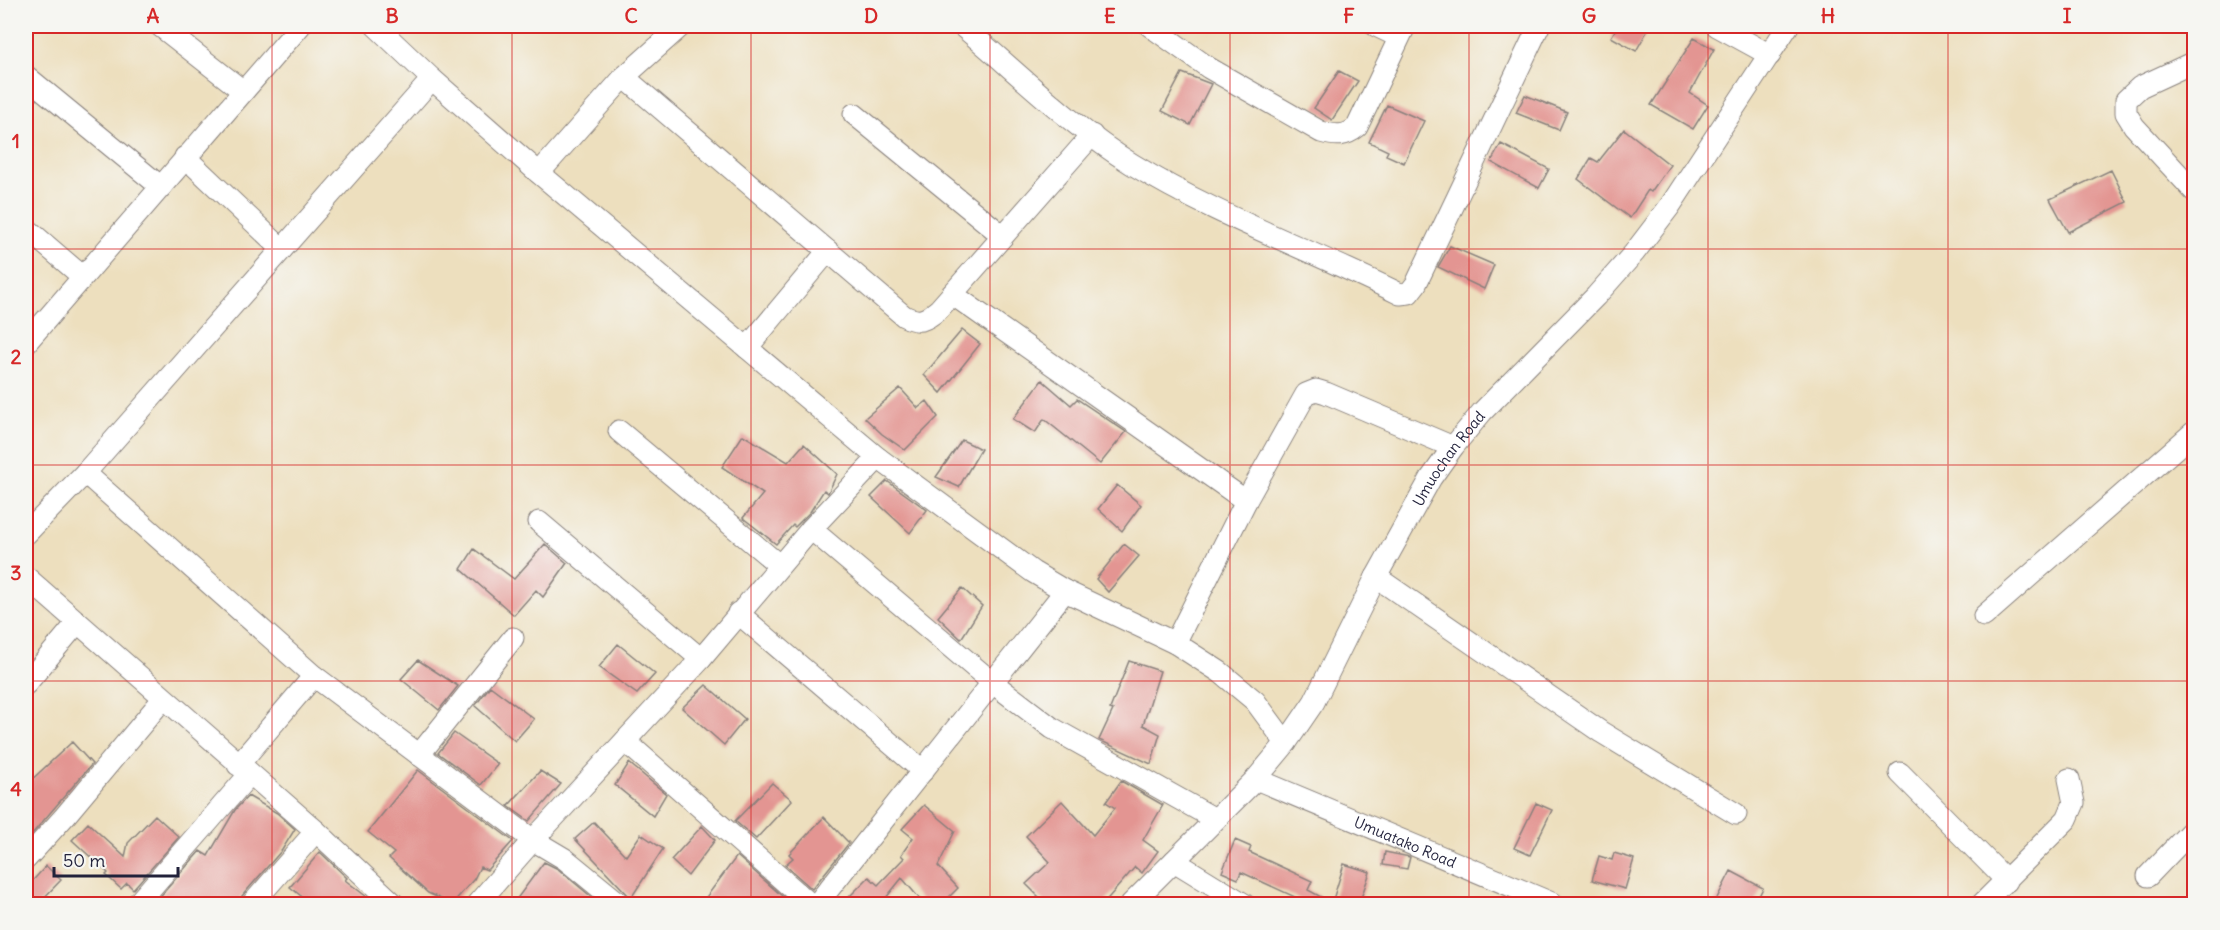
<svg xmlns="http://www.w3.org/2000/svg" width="2220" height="930" viewBox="0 0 2220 930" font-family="Delius,sans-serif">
	<rect width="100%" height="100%" fill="#f6f6f2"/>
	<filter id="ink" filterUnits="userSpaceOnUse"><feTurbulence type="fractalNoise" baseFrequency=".0167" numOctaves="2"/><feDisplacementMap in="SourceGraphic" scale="12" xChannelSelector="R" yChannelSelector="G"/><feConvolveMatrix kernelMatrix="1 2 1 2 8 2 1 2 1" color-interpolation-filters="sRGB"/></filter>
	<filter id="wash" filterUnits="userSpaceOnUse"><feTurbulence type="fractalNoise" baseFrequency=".008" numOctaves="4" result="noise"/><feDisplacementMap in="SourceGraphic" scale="24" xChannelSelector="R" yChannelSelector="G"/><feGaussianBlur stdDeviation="1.35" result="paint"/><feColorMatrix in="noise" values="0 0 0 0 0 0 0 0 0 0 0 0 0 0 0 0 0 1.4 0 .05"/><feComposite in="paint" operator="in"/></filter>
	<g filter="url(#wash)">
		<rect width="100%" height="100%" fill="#eddfbe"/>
		<g id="blocks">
			<!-- building -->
			<path fill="#e39592" d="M1618,26H1650L1636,51L1611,37Z
				M1694,38L1714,49L1690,93L1708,105L1693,129L1651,105Z
				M1339,71L1358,81L1332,120L1314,108Z
				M1182,73L1211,84L1190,125L1162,111Z
				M1525,95L1567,112L1559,130L1516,113Z
				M1387,105L1424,121L1404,163L1386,155L1388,151L1369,142Z
				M1624,129L1670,165L1651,192L1648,190L1630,218L1578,179L1591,158L1598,162Z
				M1501,144L1549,169L1539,188L1491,162Z
				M2111,170L2127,202L2068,232L2050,199Z
				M1450,246L1494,265L1484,289L1438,267Z
				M962,330L980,344L941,393L924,375Z
				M1042,380L1071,405L1077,399L1126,432L1100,464L1044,419L1035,433L1013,419Z
				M900,388L918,408L927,401L938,417L905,450L882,434L865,418Z
				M743,435L788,462L804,444L837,474L828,493L824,490L810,512L795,527L793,525L776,544L743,518L763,494L722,467Z
				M962,440L981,449L959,487L936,477Z
				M887,481L927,510L910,533L871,497Z
				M1117,485L1141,505L1122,531L1098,509Z
				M545,544L567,563L543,597L536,590L514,615L461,569L474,549L514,579Z
				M1124,544L1139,556L1108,592L1096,579Z
				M962,588L982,606L961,639L938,617Z
				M618,644L655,674L637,694L599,667Z
				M418,660L458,686L439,710L401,679Z
				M1129,661L1160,671L1143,725L1160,734L1151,764L1099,740L1113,710L1110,709Z
				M706,685L745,719L724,745L682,708Z
				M490,686L534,719L515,741L475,706Z
				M454,733L498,764L481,785L438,753Z
				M72,742L92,764L26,841V785Z
				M629,763L666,794L653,816L615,785Z
				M418,770L513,841L487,870L480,867L474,879L452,904L428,893L389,858L394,853L368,832Z
				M540,771L561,784L529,821L508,806Z
				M1121,781L1163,805L1143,840L1158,851L1142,873L1135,867L1103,904H1046L1026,884L1050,862L1026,836L1062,801L1093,835L1115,808L1106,802Z
				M772,783L792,800L756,839L735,821Z
				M248,796L277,813L295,829L282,850L242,896L239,904H162L157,900L200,851L208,856L235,810Z
				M1536,803L1552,810L1530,855L1514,848Z
				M924,805L955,831L938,866L958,888L942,904H924L902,878L881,904H842L869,877L878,885L904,858L901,855L913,838L902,829Z
				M155,815L179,837L133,889L127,883L121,889L106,875L108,873L72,840L88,823L125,857L128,843Z
				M824,817L849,843L812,889L785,865L793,858L789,854Z
				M594,822L626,856L641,834L663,849L631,898L575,839Z
				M702,826L715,840L688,876L671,860Z
				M1235,840L1251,847L1249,852L1312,881L1308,890L1332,903L1344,864L1370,872L1359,904H1310L1241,872L1238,879L1222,872Z
				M320,852L347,878L345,880L376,904H311L290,887Z
				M1385,852L1410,857L1407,869L1383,865Z
				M1614,853L1634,859L1625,889L1592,880L1599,856L1612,860Z
				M737,856L791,904H701Z
				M544,862L558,869L600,904H513Z
				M46,866L61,880L38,904H26V888Z
				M1731,871L1763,888L1755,904H1714Z"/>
		</g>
	</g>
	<g filter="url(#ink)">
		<use href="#blocks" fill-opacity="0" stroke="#88807c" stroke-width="1.5"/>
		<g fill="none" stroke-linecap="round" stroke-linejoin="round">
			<defs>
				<g id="minor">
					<path d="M160,26L243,91"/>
					<path d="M376,26L432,79L539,173L878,458L1033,572L1065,591L1175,643L1220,672L1255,701L1286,743"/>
					<path d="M962,26C1016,71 1072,127 1132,164C1216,216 1312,250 1400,294L1409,293L1416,284L1539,26"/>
					<path d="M1150,26L1209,68L1321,132C1336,136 1345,137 1357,127L1405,26"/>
					<path d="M1376,26L1399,37"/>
					<path d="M1717,26L1770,55"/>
					<path d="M2194,62L2140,87L2126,100V113L2134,126L2194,191"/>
					<path d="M26,76L161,187"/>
					<path d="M624,77L904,316C920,324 926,320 939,309L1092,135"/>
					<path d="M854,114L1003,236"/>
					<path d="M185,157L282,249"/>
					<path d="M539,173L624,77L681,26"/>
					<path d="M26,228L83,277"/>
					<path d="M952,294L1246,501"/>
					<path d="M26,343L300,26"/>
					<path d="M747,348L828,251"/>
					<path d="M619,431L779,565"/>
					<path d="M85,473L314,676L533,840L565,859L620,904"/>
					<path d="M539,522L701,659"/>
					<path d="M811,529L993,683L1052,728L1215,819"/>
					<path d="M26,534L85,473L432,79"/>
					<path d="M26,577L316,831L394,904"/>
					<path d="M1376,577L1601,732L1736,814"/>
					<path d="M738,613L923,771"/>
					<path d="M1984,616L2194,432"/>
					<path d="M1175,643L1246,501L1306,394L1316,390L1326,393L1453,447"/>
					<path d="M26,684L77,623"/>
					<path d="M625,741L810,904"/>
					<path d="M419,755L513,638"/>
					<path d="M238,765L314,676"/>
					<path d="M1900,773L2007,881"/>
					<path id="s1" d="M1256,779L1554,904"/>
					<path d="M26,859L65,816L163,699"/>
					<path d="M1174,861L1244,904"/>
					<path d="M2148,876L2194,828"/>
					<path d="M137,904L249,775"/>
					<path d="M252,904L316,831"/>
					<path d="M477,904L533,840L701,659L811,529L878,458"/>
					<path d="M817,904L1065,591"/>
					<path id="s2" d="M1131,904L1256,779L1286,743L1314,702L1376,577L1431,478L1453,447L1482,412L1596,296L1634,253L1670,206L1788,26"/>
					<path d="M1982,904L2067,819L2074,803L2069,779"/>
				</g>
			</defs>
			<!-- minor casing -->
			<use href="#minor" stroke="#88807c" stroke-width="23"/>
			<!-- minor -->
			<use href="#minor" stroke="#fff" stroke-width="21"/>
		</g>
	</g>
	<!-- grid -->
	<path fill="none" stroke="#d62828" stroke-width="1.5" stroke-opacity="0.55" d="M272,26V904M512,26V904M751,26V904M990,26V904M1230,26V904M1469,26V904M1708,26V904M1948,26V904M26,249H2194M26,465H2194M26,681H2194"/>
	<g text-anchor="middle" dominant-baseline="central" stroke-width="4.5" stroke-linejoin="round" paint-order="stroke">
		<!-- street labels -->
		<g font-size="15" fill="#22223b" stroke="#f6f6f2">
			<text stroke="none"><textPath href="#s2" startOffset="552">Umuochan Road</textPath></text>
			<text stroke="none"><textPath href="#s1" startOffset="162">Umuatako Road</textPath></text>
		</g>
	</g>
	<!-- margin -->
	<rect width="2220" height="930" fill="none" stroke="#f6f6f2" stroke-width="66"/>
	<!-- scale -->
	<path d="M54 867v9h124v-9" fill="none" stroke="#22223b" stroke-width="3"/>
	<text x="63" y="867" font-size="18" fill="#22223b" stroke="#f6f6f2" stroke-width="4.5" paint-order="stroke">50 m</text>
	<rect x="33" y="33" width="2154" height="864" fill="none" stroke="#d62828" stroke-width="2"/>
	<g font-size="20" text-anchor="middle" font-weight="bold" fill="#d62828">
		<text x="153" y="23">A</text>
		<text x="392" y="23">B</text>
		<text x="631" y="23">C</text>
		<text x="871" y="23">D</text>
		<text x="1110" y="23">E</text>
		<text x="1349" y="23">F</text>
		<text x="1589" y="23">G</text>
		<text x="1828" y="23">H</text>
		<text x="2067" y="23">I</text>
		<text x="16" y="148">1</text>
		<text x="16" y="364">2</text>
		<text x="16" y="580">3</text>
		<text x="16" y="796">4</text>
	</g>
</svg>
